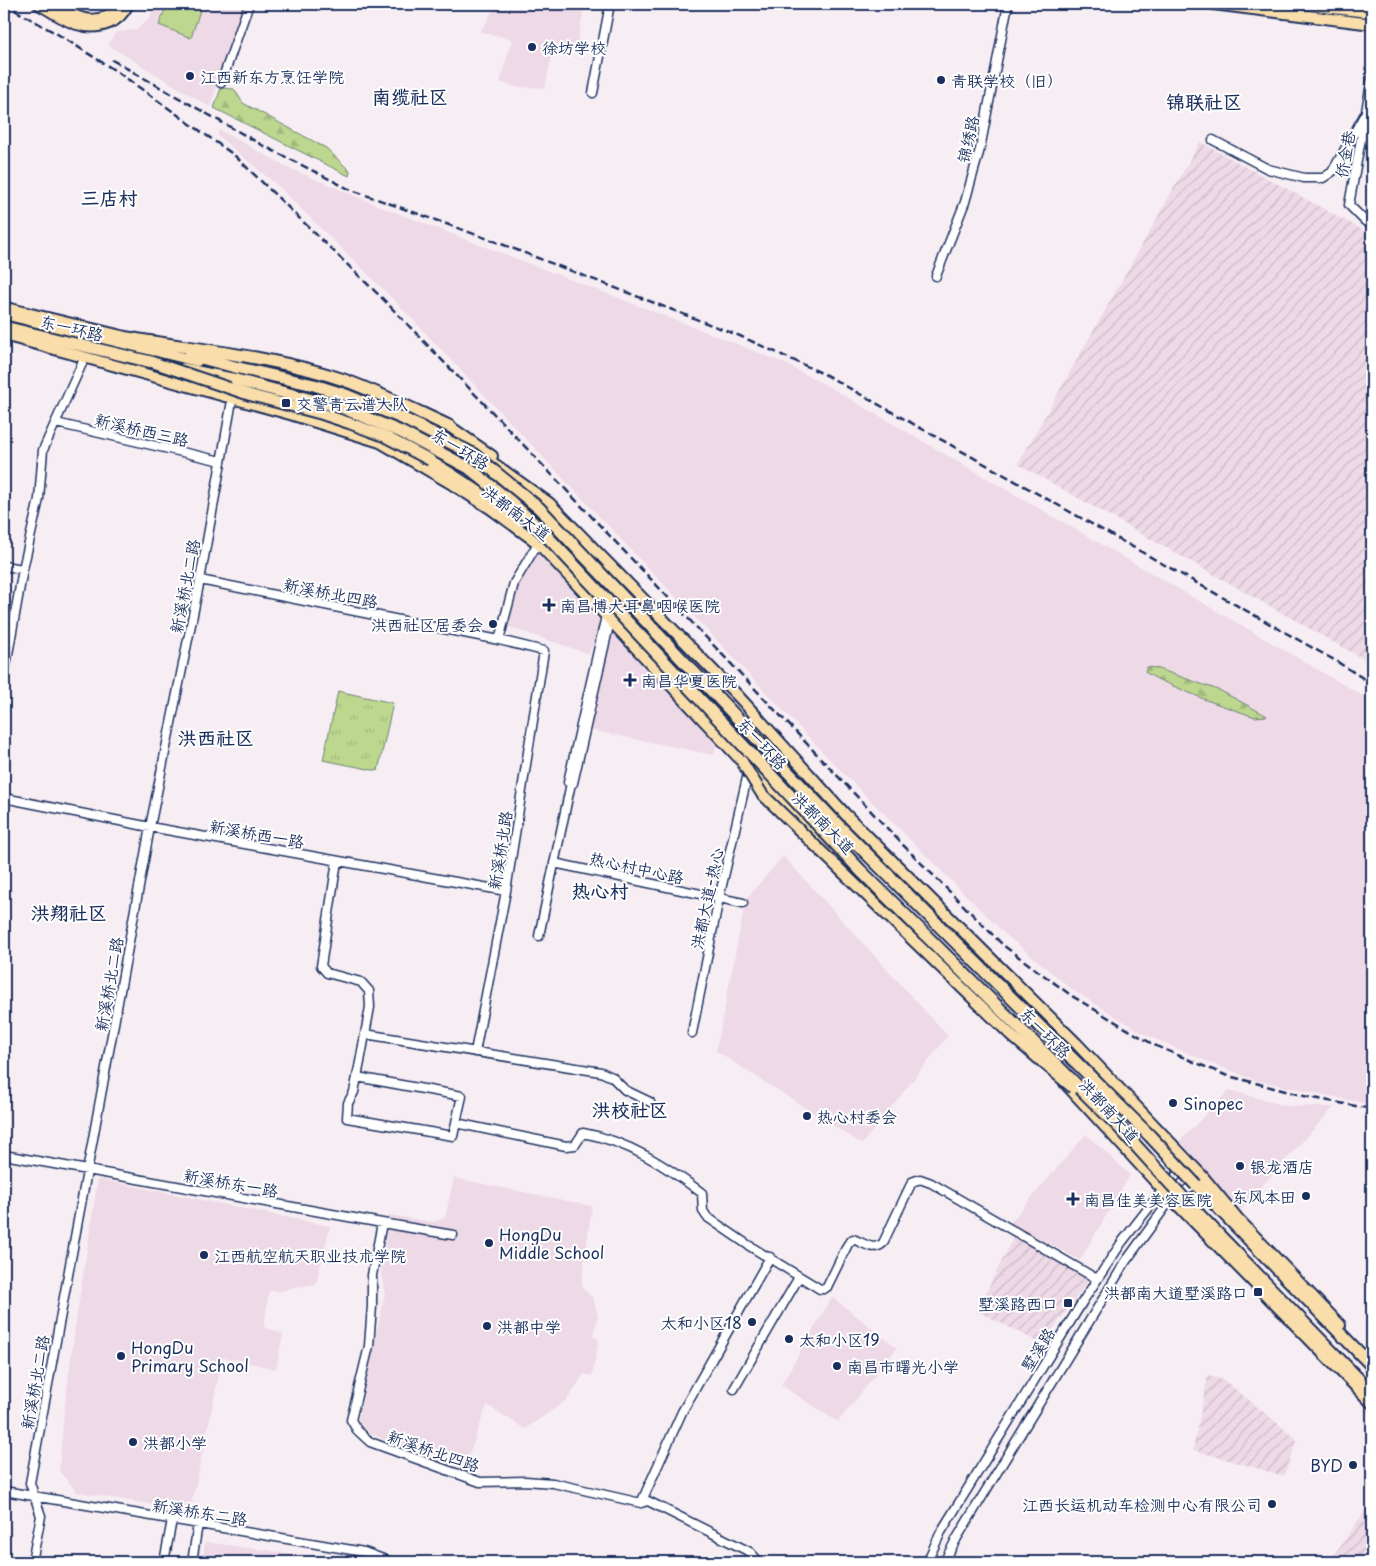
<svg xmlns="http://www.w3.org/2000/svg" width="1376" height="1566" viewBox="0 0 1376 1566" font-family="'Playpen Sans','LXGW WenKai TC',sans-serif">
	<defs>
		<pattern id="industrial-furrows" width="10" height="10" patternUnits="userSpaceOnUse" patternTransform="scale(1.25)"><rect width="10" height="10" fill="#eed9e6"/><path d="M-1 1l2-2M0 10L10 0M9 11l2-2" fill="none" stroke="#ccbbc8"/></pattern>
		<pattern id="grass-tufts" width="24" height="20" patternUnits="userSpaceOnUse" patternTransform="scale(1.25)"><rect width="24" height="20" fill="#bdd78e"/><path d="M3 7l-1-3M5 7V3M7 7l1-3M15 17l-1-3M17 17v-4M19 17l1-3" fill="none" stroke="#a2b97d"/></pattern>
		<pattern id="forest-firs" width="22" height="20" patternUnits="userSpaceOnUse" patternTransform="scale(1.25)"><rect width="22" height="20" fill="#bdd78e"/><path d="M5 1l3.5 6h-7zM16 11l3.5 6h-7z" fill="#a2b97d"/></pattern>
	</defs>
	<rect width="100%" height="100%" fill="#f7eef4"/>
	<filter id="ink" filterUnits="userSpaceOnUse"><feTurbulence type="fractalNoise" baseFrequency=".02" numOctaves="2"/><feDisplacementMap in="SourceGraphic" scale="10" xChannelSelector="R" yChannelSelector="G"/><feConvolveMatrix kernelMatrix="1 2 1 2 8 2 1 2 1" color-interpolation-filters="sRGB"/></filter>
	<g filter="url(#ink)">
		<!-- built -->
		<path fill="#eed9e6" d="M156,4H245L210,107L108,45L116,32L136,30L149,19Z
			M497,4H585L576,49L554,45L545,88L516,87L500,82L512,39L480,32Z
			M220,130L289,168L379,206L704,331L784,363L831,388L1372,701V1105L1255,1080L1208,1062L1146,1035L1073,990L1005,934L835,765L395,301L279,187L217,135Z
			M537,553L550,566L601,623L589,654L509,627L518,587Z
			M613,630L717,743L714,755L590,730Z
			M783,856L948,1036L862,1144L716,1051L746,899Z
			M1229,1090L1287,1106L1334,1107L1240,1210L1180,1141Z
			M1086,1134L1130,1175L1080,1260L1010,1223Z
			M454,1178L592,1206L582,1280L583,1289L593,1298L598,1316L593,1337L599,1339L592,1376L584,1374L567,1400L525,1429L487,1405L463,1472L369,1433L358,1421L385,1294L381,1274L389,1215L432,1222L445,1218Z
			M98,1179L330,1226L316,1284L293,1287L282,1291H269L264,1327L283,1334L276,1369L223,1357L190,1511L77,1492L59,1471L64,1412L75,1327Z
			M832,1297L897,1348L838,1422L781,1385Z
			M205,1542L354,1562H202Z"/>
		<!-- industrial -->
		<path fill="url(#industrial-furrows)" d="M1200,142L1372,235V664L1018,464Z
			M1014,1236L1089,1280L1042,1344L977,1311Z
			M1208,1375L1225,1381L1297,1439L1284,1476L1193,1450Z
			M1372,1501V1562H1329L1338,1549Z"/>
		<!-- grass -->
		<path fill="url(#grass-tufts)" stroke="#6c8376" d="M338,691L393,703L378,771L323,760Z"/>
		<!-- forest -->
		<path fill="url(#forest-firs)" stroke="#6c8376" d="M221,88L234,89L243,103L326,148L350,171L349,176L214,108Z
			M1147,667L1156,668L1221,691L1267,716L1255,717L1206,700L1157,679L1145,672Z"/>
		<!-- garden -->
		<path fill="#bdd78e" stroke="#6c8376" d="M167,4H202L191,38L159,25Z"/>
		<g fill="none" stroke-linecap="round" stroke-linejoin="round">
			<defs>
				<path id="minor" d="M1372,78L1349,205L1365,221L1372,225
					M221,83L249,4
					M593,93L610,4
					M1213,140L1268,169L1304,178H1323L1332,172L1366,112
					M936,276L965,202L980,149L1008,4
					M56,423L221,461
					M4,566L23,569
					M200,580L499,640L544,651L506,891L475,1052
					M606,616L568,782L573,783L610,621
					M499,640L514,583L538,543
					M4,677L23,569L39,499L43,450L85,357
					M4,798L150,827L506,891
					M337,861L321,966L327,973L361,982L369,991L370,1007L360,1062L354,1092L348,1103L347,1118L453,1136L462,1096L357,1077
					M554,863L743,903
					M539,936L571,783
					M692,1033L719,898L749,769
					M365,1034L601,1072L612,1077L625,1090L650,1102
					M456,1123L566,1146L575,1145L583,1133C628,1141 666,1166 702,1193L703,1211L707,1217L748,1245L820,1289H824L827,1287L848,1244L853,1239C864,1243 874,1252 883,1243L912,1182L920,1179L931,1183L1097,1279
					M4,1155L382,1223L453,1235
					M382,1223L372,1275V1306L369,1346L351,1420L357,1430L370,1442L480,1482L525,1481L553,1483L641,1503L648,1501L750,1552L759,1562
					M734,1389L799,1277
					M4,1491L364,1552L391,1562
					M641,1503L682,1412L770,1257
					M32,1562L41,1516L30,1483L150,827L200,580L233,395
					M164,1562L172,1520
					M192,1562L198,1524
					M927,1562L941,1532L1083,1301L1122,1242L1158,1196L1184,1167
					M944,1562L957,1538L1126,1261L1166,1206L1198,1181"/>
				<path id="major" d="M39,4C61,17 83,34 109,23C117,20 124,12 128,4
					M1213,4L1372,24
					M58,7C82,21 100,28 121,4
					M4,314L197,361
					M4,335L290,414L380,442L452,484L490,508L538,543L740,759L900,919L969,985
					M449,426L492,456
					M477,454L490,461L549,503L738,696L845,814L1077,1044L1203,1177L1238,1219L1340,1325
					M430,460L493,501L507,514
					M1065,1083L1164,1191L1372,1403"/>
				<path id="highway" d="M1304,4L1372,12
					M4,308L136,340
					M4,327L160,364
					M128,338C199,350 277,357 344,380C380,393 414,410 449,426
					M190,355L239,368
					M183,369L236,380
					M1196,1185L1372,1366
					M1187,1202L1372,1393"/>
			</defs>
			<!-- minor casing -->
			<use href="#minor" stroke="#1b2f5e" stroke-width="11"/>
			<!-- major casing -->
			<use href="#major" stroke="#1b2f5e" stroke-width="14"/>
			<!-- highway casing -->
			<use href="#highway" stroke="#1b2f5e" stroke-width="15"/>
			<!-- minor -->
			<use href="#minor" stroke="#fff" stroke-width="8"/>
			<!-- major -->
			<use href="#major" stroke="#f9deab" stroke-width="10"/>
			<!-- highway -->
			<use href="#highway" stroke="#f9deab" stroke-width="11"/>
			<!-- rail -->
			<path stroke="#1b2f5e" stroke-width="2.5" stroke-dasharray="8 4" stroke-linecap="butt" d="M4,4L59,35L119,73L234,155L383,299L497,417L903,845L1004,946L1072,996L1154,1045L1225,1075L1308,1097L1372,1109
				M112,60L262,145L349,189L491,240L740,336L826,375L1336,661L1372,684"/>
			<defs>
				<path id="major-bridge" d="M152,362L250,395L322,414L349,423L384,436L430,460
					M741,760L762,794L1013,1037L1073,1088"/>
				<path id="highway-bridge" d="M239,368L314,385L346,395L404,419L473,454L539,508L839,826L1150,1136L1196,1185
					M236,380L343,408L401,432L469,468L511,502L544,533L860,870L1119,1127L1187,1202"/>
			</defs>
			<!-- major-bridge casing -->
			<use href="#major-bridge" stroke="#1b2f5e" stroke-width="14" stroke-linecap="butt"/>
			<!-- highway-bridge casing -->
			<use href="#highway-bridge" stroke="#1b2f5e" stroke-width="15" stroke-linecap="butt"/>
			<!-- major-bridge -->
			<use href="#major-bridge" stroke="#f9deab" stroke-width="10"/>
			<!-- highway-bridge -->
			<use href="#highway-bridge" stroke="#f9deab" stroke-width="11"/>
		</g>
	</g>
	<!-- markers -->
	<g fill="#1b2f5e" stroke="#fff" stroke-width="2">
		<circle cx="532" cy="47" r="5"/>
		<circle cx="190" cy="76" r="5"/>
		<circle cx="941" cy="80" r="5"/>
		<rect x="281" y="398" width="10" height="10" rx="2.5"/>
		<path d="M546.5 597.5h5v5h5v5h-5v5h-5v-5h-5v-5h5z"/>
		<circle cx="493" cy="624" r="5"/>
		<path d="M627.5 672.5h5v5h5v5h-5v5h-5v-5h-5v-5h5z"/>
		<circle cx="1173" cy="1103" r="5"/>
		<circle cx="807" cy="1116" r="5"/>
		<circle cx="1240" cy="1166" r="5"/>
		<circle cx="1306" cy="1196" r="5"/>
		<path d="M1070.5 1191.5h5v5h5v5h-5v5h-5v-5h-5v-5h5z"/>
		<circle cx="489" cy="1243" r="5"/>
		<circle cx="204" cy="1255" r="5"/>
		<rect x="1253" y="1287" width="10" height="10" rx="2.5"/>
		<rect x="1063" y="1298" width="10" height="10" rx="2.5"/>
		<circle cx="752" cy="1322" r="5"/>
		<circle cx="487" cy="1326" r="5"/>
		<circle cx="789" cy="1339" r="5"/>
		<circle cx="121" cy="1356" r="5"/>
		<circle cx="837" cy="1366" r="5"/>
		<circle cx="133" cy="1442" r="5"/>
		<circle cx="1353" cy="1465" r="5"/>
		<circle cx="1272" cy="1504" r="5"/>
	</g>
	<g text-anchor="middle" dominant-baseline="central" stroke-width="4" stroke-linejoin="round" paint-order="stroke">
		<!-- poi labels -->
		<g font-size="16" fill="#1b2f5e" stroke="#fff" text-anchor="start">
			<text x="542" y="47">徐坊学校</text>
			<text x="200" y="76">江西新东方烹饪学院</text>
			<text x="951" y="80">青联学校（旧）</text>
			<text x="296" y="403">交警青云谱大队</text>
			<text x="560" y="605">南昌博大耳鼻咽喉医院</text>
			<text x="483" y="624" text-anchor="end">洪西社区居委会</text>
			<text x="641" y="680">南昌华夏医院</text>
			<text x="1183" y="1103">Sinopec</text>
			<text x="817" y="1116">热心村委会</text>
			<text x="1250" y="1166">银龙酒店</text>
			<text x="1296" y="1196" text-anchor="end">东风本田</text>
			<text x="1084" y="1199">南昌佳美美容医院</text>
			<text x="499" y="1234">HongDu<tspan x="499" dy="18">Middle School</tspan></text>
			<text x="214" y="1255">江西航空航天职业技术学院</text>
			<text x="1248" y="1292" text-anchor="end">洪都南大道墅溪路口</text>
			<text x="1058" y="1303" text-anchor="end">墅溪路西口</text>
			<text x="742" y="1322" text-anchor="end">太和小区18</text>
			<text x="497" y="1326">洪都中学</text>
			<text x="799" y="1339">太和小区19</text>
			<text x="131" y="1347">HongDu<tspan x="131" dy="18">Primary School</tspan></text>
			<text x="847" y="1366">南昌市曙光小学</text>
			<text x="143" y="1442">洪都小学</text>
			<text x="1343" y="1465" text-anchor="end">BYD</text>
			<text x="1262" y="1504" text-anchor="end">江西长运机动车检测中心有限公司</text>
		</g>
		<!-- street labels -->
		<g font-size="16" fill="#1b2f5e" stroke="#fff">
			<text transform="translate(967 139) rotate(-77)">锦绣路</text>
			<text transform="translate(1344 154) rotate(-80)">侨金巷</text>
			<text transform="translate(72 327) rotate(13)">东一环路</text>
			<text transform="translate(142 429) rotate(13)">新溪桥西三路</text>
			<text transform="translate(461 448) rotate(31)">东一环路</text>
			<text transform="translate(517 512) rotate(37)">洪都南大道</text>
			<text transform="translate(184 586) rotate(-79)">新溪桥北二路</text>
			<text transform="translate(331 592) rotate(11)">新溪桥北四路</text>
			<text transform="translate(763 743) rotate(47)">东一环路</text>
			<text transform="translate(824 822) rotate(45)">洪都南大道</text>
			<text transform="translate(257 833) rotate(10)">新溪桥西一路</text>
			<text transform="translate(499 850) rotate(-81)">新溪桥北路</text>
			<text transform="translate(637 867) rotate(12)">热心村中心路</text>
			<text transform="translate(706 898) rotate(-78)">洪都大道-热心</text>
			<text transform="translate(108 984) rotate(-80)">新溪桥北二路</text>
			<text transform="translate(1046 1032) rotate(45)">东一环路</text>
			<text transform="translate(1110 1110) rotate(48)">洪都南大道</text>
			<text transform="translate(231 1182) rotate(10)">新溪桥东一路</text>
			<text transform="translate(1037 1349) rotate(-58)">墅溪路</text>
			<text transform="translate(34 1382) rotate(-80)">新溪桥北二路</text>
			<text transform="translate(434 1450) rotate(19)">新溪桥北四路</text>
			<text transform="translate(200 1511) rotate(9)">新溪桥东二路</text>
		</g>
		<!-- quarter labels -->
		<g font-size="19" font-weight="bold" fill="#1b2f5e" stroke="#fff">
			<text x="410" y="96">南缆社区</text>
			<text x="1204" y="101">锦联社区</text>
			<text x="109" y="197">三店村</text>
			<text x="216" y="737">洪西社区</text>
			<text x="600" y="890">热心村</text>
			<text x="69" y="912">洪翔社区</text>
			<text x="630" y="1109">洪校社区</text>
		</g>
	</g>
	<!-- margin -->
	<rect width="1376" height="1566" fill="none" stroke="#fff" stroke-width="20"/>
	<rect x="10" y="10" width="1356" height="1546" fill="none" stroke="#1b2f5e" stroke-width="2" filter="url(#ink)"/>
</svg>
